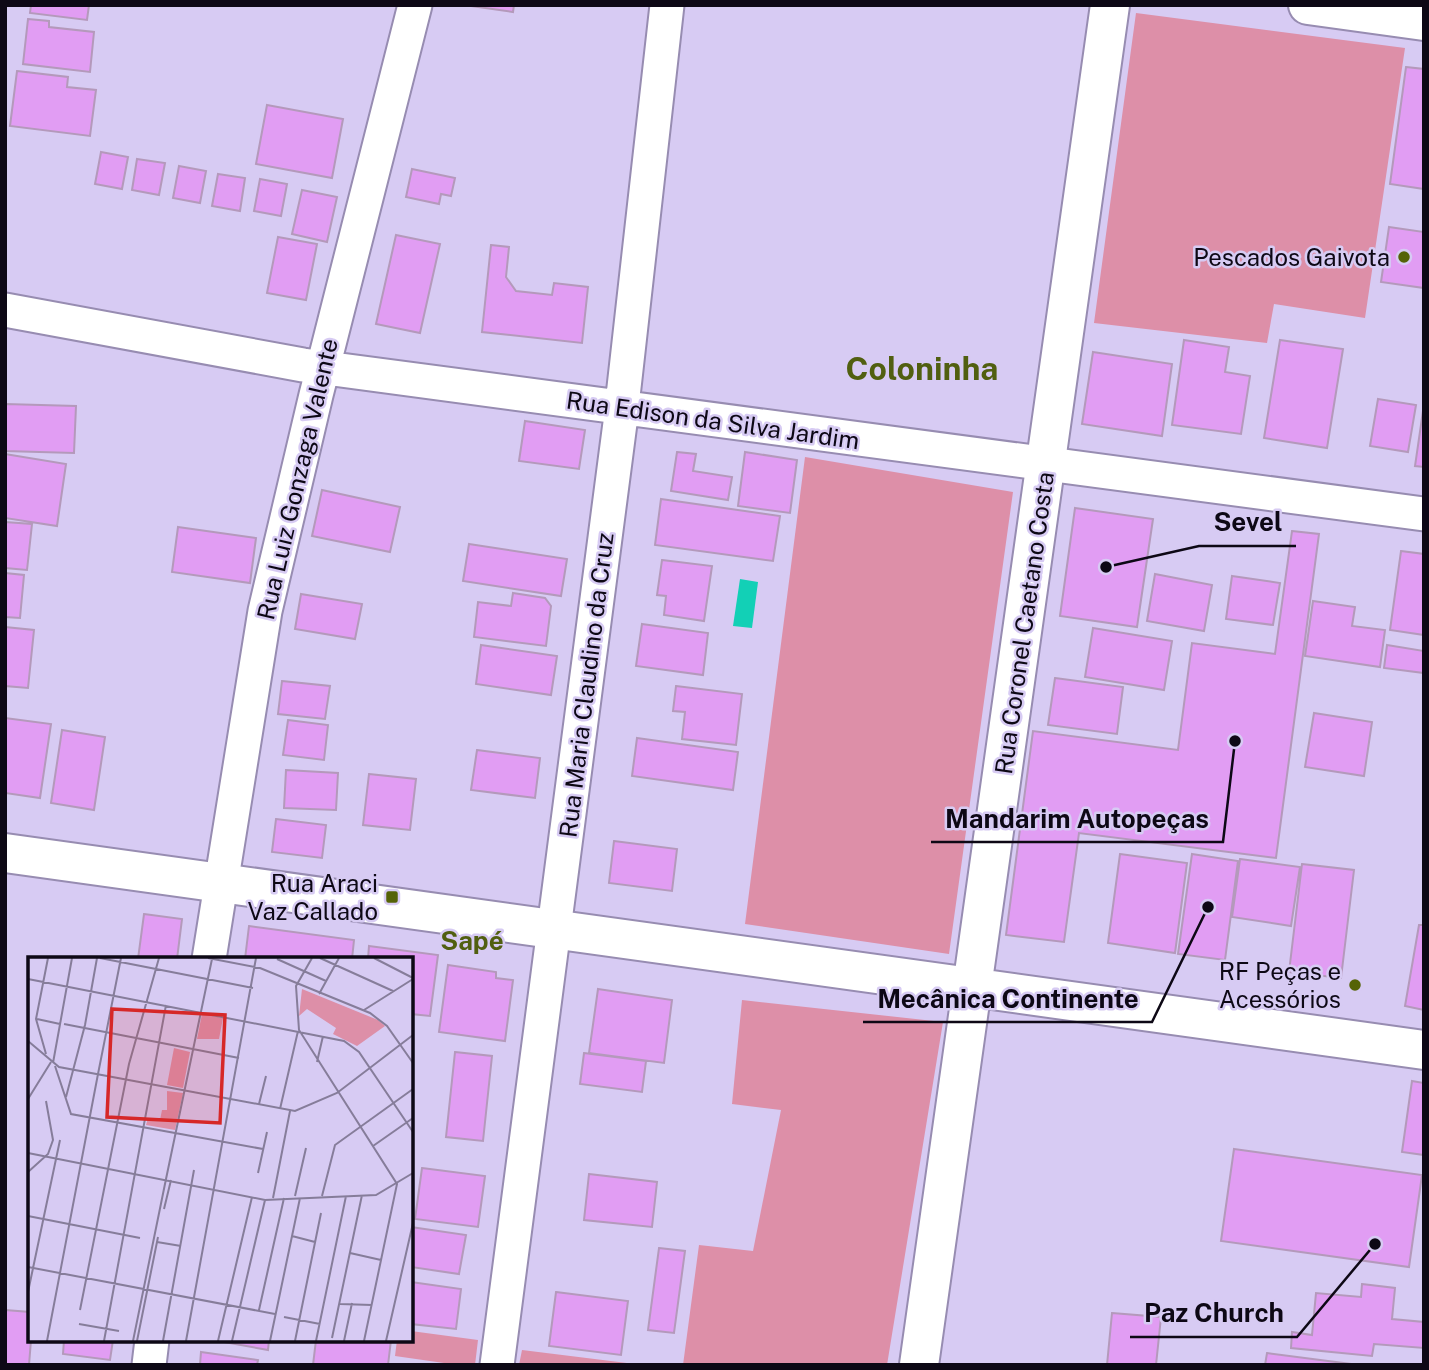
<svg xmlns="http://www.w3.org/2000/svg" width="1429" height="1370" viewBox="0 0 1429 1370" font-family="'Public Sans',sans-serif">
	<rect width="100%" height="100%" fill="#d7cbf3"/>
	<!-- green -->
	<path fill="#dd8fa8" d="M1136,13L1405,48L1365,318L1274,304L1267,343L1094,323Z
		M805,457L1013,492L949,954L745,924Z
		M742,1000L943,1022L887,1365H683L699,1245L753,1251L781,1110L732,1104Z
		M411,1331L478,1340L475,1365H458L395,1356L397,1340H411Z
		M522,1350L643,1365H519Z"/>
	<!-- water -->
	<path fill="#12d0b6" d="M740,579L758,582L752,628L733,626Z"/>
	<!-- building -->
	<path fill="#e19df3" stroke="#b499bb" stroke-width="2" d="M31,5H89L87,20L30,13Z
		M464,5H514L513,12Z
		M28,19L49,21V27L94,32L90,72L23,64Z
		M1406,67L1424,69V189L1390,184Z
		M17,71L68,77L67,87L96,90L90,136L10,126Z
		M267,105L343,119L332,178L256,164Z
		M101,152L128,157L122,189L95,184Z
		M137,159L165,163L159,195L132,190Z
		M179,166L206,171L200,203L173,198Z
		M412,169L455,178L451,196L441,194L439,204L406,197Z
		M218,174L245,178L240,211L212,206Z
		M260,179L287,184L281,216L254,211Z
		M302,190L337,197L327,242L292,234Z
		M1389,227L1424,232V288L1381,282Z
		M396,235L440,244L420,333L376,324Z
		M278,237L317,244L306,300L267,293Z
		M491,245L509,247L506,277L516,291L552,295L554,283L588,287L582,343L482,332Z
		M1184,340L1229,347L1225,372L1250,376L1241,434L1172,425Z
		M1280,340L1343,349L1327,448L1264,438Z
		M1093,352L1172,364L1162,436L1082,424Z
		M1378,399L1416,405L1408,452L1370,446Z
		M5,404L76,406L74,453L5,451Z
		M1424,404V467L1415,466Z
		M525,421L585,430L579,469L519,461Z
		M677,452L696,454L693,471L732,477L728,500L671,491Z
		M745,452L797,460L790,513L738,506Z
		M5,454L66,464L57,526L5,518Z
		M322,490L400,507L390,552L312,536Z
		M661,499L780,516L773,561L655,545Z
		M1075,508L1153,519L1137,627L1060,616Z
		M5,522L32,524L27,570L5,568Z
		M178,527L256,538L250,583L172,572Z
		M1292,531L1319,534L1276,858L1079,833L1064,942L1006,935L1033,731L1178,750L1192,643L1275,654Z
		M469,544L567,559L561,596L463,581Z
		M1401,551L1424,554V635L1390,630Z
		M662,560L712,566L704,621L664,615L666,596L657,595Z
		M5,573L24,575L20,618L5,617Z
		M1155,574L1212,585L1204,631L1147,621Z
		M1232,576L1280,583L1273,625L1226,619Z
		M513,593L545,598L551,606L546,646L474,637L478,602L511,606Z
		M301,594L362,604L355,639L295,629Z
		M1313,601L1355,607L1352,626L1385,630L1380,667L1305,656Z
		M642,624L708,633L703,675L636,666Z
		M5,627L34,630L28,688L5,686Z
		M1093,628L1172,641L1164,690L1085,677Z
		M481,645L557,656L551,695L476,684Z
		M1387,645L1424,651V673L1384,668Z
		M1055,678L1123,687L1117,734L1048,725Z
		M282,681L330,686L325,719L278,714Z
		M676,686L742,694L736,745L682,739L685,712L673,711Z
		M1314,713L1372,722L1364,776L1305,767Z
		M5,718L51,724L40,798L5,793Z
		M288,720L328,725L324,760L283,755Z
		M62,730L105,737L94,810L51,803Z
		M637,738L738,752L733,790L632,776Z
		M477,750L540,758L535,798L471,790Z
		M286,770L338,773L336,810L284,808Z
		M369,774L416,779L410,830L363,825Z
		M276,819L326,825L322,858L272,852Z
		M614,841L677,849L672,891L609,883Z
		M1120,854L1187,863L1175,953L1108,943Z
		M1192,854L1238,861L1225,960L1178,954Z
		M1240,859L1300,867L1291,926L1232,917Z
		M1302,864L1354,870L1341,978L1289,972Z
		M144,914L182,919L177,959H138Z
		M1419,925H1424V1010L1405,1006Z
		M249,926L354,940L352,959H245Z
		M369,946L438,955L430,1016L411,1014V959H368Z
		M448,965L496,972V978L513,980L505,1041L439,1032Z
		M598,989L672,1000L664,1063L589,1053Z
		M455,1052L492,1056L483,1141L446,1137Z
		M584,1053L646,1061L642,1092L580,1084Z
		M1412,1081L1424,1083V1155L1402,1152Z
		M1234,1149L1422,1175L1409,1267L1221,1241Z
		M422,1168L485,1176L478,1227L415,1219Z
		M589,1174L657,1182L652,1227L584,1220Z
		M411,1227L466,1235L459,1274L411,1267Z
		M659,1248L685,1251L674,1333L648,1330Z
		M411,1282L461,1289L456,1329L411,1324Z
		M1362,1284L1395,1288L1392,1319L1424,1322V1348L1374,1344L1372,1356L1291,1348L1292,1332L1312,1335L1316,1293L1361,1297Z
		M556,1292L628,1301L621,1355L549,1346Z
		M5,1310L30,1312L31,1340L29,1365H5Z
		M1112,1313L1161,1317L1156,1365H1107Z
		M64,1340H113L110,1360L63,1354Z
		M213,1340H269L268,1350Z
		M316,1340H391L388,1365H313Z
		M201,1352L258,1360L257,1365H200Z
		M1267,1353L1359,1365H1265Z"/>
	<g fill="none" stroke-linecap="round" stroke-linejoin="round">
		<defs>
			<path id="street" d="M5,310L303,365L1424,514
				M209,959L265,611L316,395L415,5
				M149,1365L152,1340
				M497,1365L620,423L667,5"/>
			<path id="secondary" d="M1308,5L1424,21
				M5,853L1424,1050
				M919,1365L1110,5"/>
		</defs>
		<!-- street casing -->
		<use href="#street" stroke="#978cb1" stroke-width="37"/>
		<!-- secondary casing -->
		<use href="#secondary" stroke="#978cb1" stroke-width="42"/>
		<!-- street -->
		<use href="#street" stroke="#fff" stroke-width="33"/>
		<!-- secondary -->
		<use href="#secondary" stroke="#fff" stroke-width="38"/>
	</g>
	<!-- markers -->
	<g fill="#556307" stroke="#d7cbf3" stroke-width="2.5">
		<circle cx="1404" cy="257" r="7"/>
		<rect x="385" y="890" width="14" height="14" rx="3.5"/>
		<circle cx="1355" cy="985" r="7"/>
	</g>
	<g text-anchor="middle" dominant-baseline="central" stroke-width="5" stroke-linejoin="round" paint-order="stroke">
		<!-- poi labels -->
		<g font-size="24" fill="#0d0815" stroke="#d7cbf3" text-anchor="end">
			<text x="1390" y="257">Pescados Gaivota</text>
			<text x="378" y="883">Rua Araci<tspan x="378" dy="28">Vaz Callado</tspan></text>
			<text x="1341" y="971">RF Peças e<tspan x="1341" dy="28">Acessórios</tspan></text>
		</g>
		<!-- street labels -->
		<g font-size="24" fill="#0d0815" stroke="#d7cbf3">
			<text transform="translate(713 420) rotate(8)">Rua Edison da Silva Jardim</text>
			<text transform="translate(297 479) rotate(-77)">Rua Luiz Gonzaga Valente</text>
			<text transform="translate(1024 623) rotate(-82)">Rua Coronel Caetano Costa</text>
			<text transform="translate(586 685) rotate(-83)">Rua Maria Claudino da Cruz</text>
		</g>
		<!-- neighbourhood labels -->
		<g font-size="26" font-weight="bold" fill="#515f10" stroke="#d7cbf3">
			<text x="472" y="940">Sapé</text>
		</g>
		<!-- district labels -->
		<g font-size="32" font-weight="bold" fill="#515f10" stroke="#d7cbf3">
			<text x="922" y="368">Coloninha</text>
		</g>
	</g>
	<!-- overview -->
	<g transform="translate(28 957)">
		<rect width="385" height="385" fill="#d7cbf3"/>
		<path d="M274,32L350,63L357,69L329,89L305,77L308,71L279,52L271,59ZM174,57L195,61L191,82H169ZM146,91L162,95L155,131L139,128ZM139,134L155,136L147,173L118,168L120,161L132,163L134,153H139Z" fill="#dd8fa8"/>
		<path fill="none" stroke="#867d9a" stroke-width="2" d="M72,1L225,31M180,1L232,11L342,56L359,69L385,106M284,1L268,29L271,73L369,227L336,384M292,1L365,34M346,1L385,21M249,2L298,24M0,22L316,84L331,95L385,175M291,37L311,1M336,53L385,22M9,62L32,67M36,67L211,101M0,84L31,110L267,154L309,136L385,78M18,97L8,62L20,1M289,105L295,79M25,106L44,1M27,109L43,157L235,192M70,117L93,1M38,140L57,68L69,1M0,142L23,105M231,147L238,119M252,152L270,74M345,189L385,161M0,196L237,243L348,238L385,216M0,215L20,197L25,183L18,144M230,216L239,175M138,222L184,2M267,239L278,191M294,239L307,188L385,132M245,241L262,154M136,252L143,223M0,259L112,281M264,279L287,285M129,285L153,289M322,296L353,303M0,310L247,357M0,335L32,183M312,347L344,348M52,353L101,107L131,1M231,353L256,241M256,360L292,367M51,367L91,374M304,381L334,238M19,384L70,117M76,384L138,48M105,384L138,222M109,384L130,280M135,384L166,213M158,384L228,1M190,384L224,240M204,384L237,243M242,384L272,241M267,384L293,256M288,384L318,239M316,384L324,346M358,384L385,266"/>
		<path fill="#d62828" fill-opacity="0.15" stroke="#d62828" stroke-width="3.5" d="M84,52L197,58L192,166L79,160Z"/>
		<rect width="385" height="385" fill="none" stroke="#0d0815" stroke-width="3.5"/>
	</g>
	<!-- callouts -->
	<path fill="none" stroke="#0d0815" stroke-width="2.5" d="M1106 567L1199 546H1296M1235 741L1223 842H931M1208 907L1152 1022H863M1375 1244L1297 1337H1130"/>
	<g fill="#0d0815" stroke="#d7cbf3" stroke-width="2.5">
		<circle cx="1106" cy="567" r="7"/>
		<circle cx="1235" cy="741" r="7"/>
		<circle cx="1208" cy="907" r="7"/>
		<circle cx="1375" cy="1244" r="7"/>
	</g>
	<g font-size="26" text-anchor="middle" font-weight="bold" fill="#0d0815" stroke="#d7cbf3" stroke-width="5" stroke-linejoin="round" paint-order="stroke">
		<text x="1248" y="531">Sevel</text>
		<text x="1077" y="828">Mandarim Autopeças</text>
		<text x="1008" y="1008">Mecânica Continente</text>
		<text x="1214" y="1322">Paz Church</text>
	</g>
	<!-- border -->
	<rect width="1429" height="1370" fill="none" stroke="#0d0815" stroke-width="14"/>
</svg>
